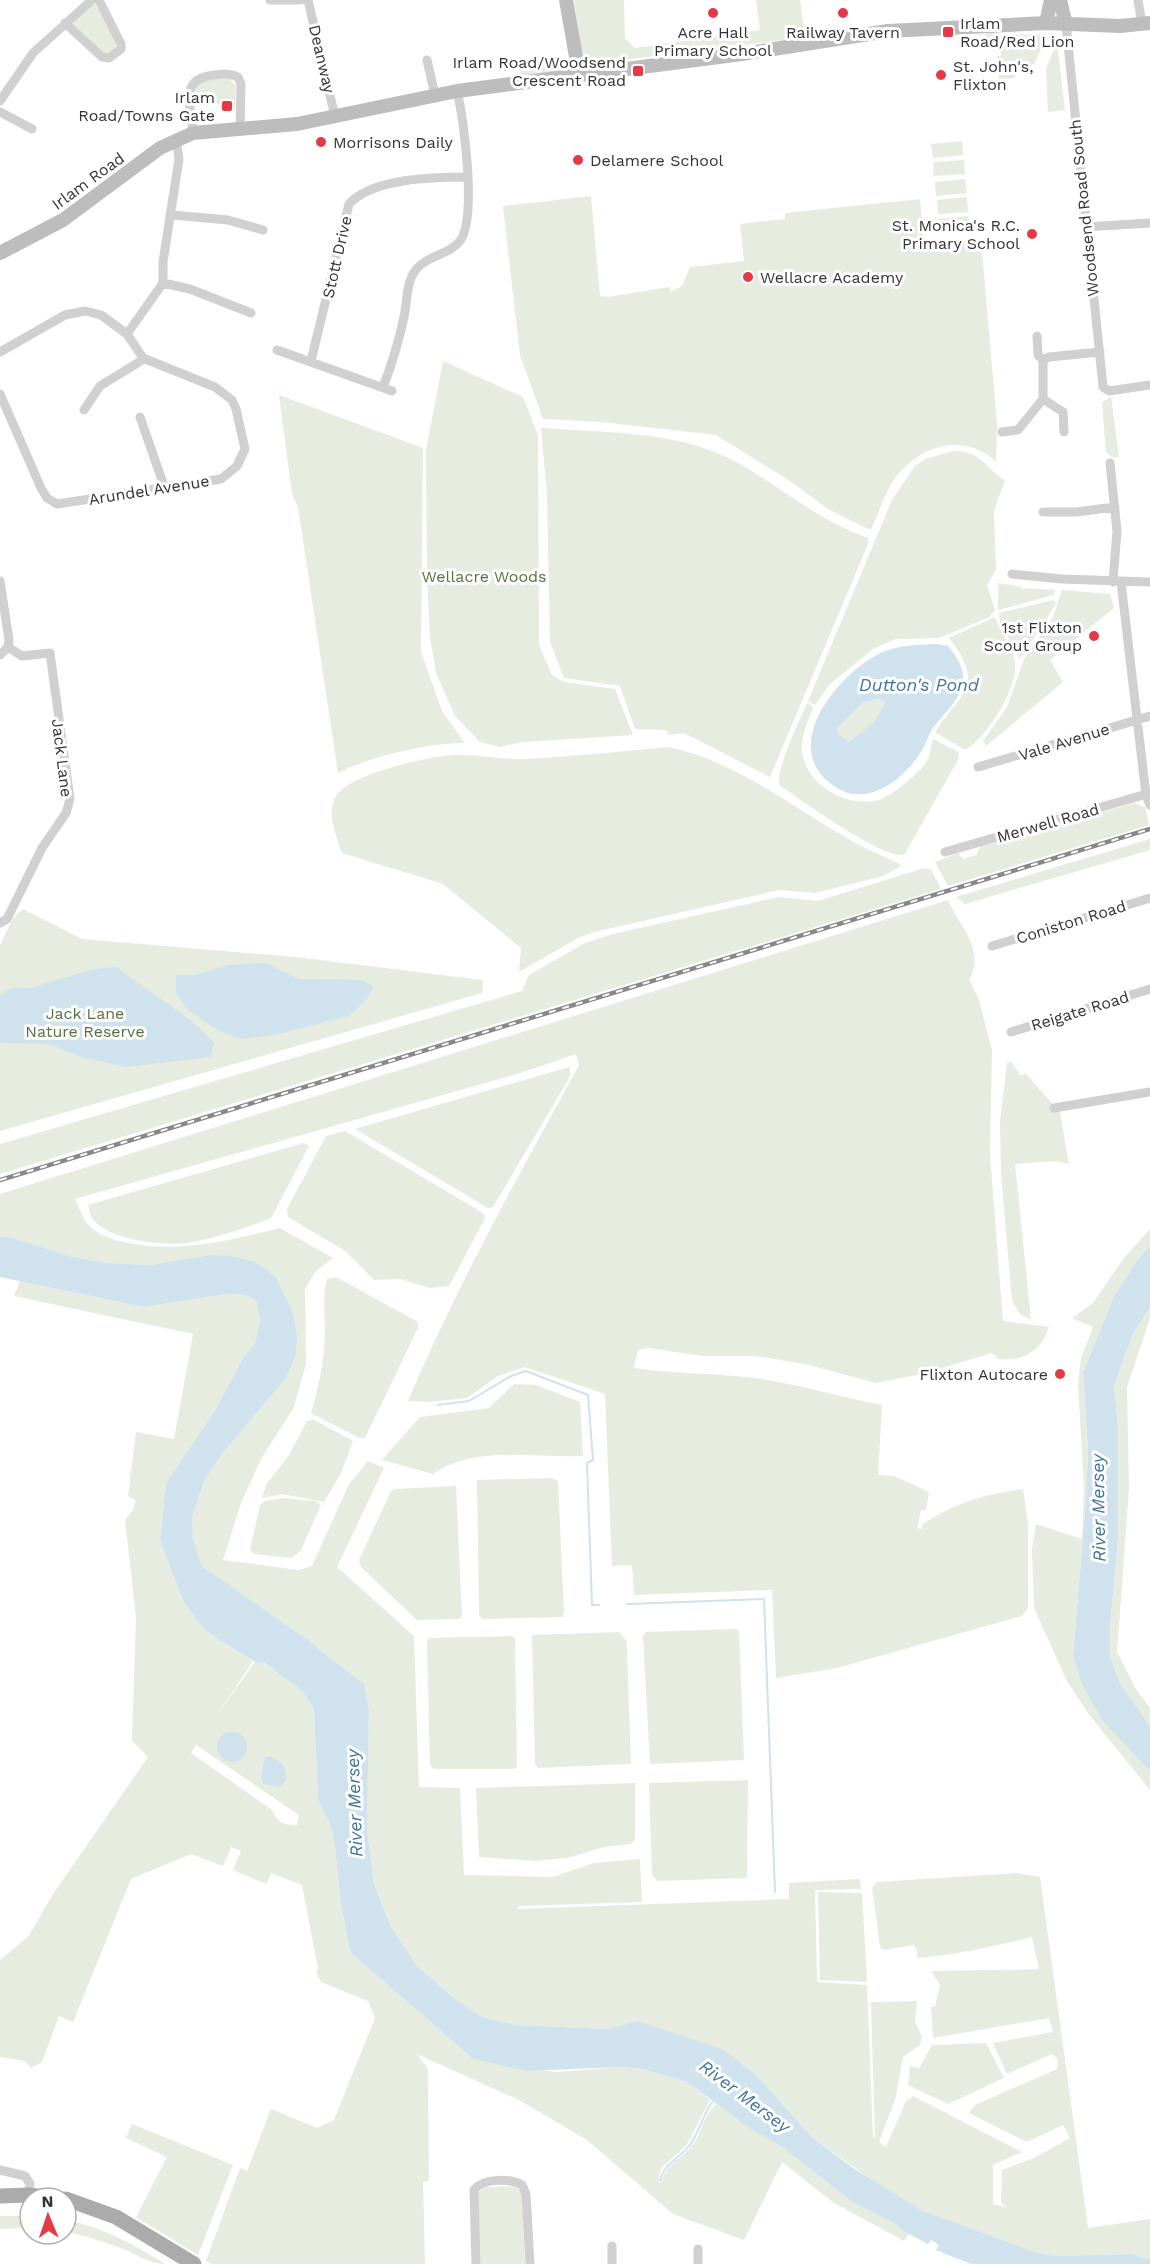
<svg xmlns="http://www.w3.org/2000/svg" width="1150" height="2264" viewBox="0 0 1150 2264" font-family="'Work Sans',sans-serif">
	<rect width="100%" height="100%" fill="#fff"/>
	<!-- green -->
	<path fill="#e6ecdf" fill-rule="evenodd" d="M574,0H624L625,38L635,48L760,30L756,0H800L805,37L590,64L582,60Z
		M95,3L117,40L116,47L109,53H102L72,23Z
		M988,32H998L1000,35L1046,34V38L1034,64L1015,69V78L999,79L997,56H1001L1000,38H983Z
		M1055,48L1058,50L1065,110L1048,112L1046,68Z
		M551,63L571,66L564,71L524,77L521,75L520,68Z
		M228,78L236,85L235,111L212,101L194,107L196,84L202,81Z
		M962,141L963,155L933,158L931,144Z
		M964,160L965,174L934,176L933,162Z
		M965,179L967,193L936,196L935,182Z
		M591,196L600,296L608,297L669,287L671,292L682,286L690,267L744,261L740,224L785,219V213L920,199L924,244L981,239L997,425L996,462C962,429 912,448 890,486C883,499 878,515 871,529H868L828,509L787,479L716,435L601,422L543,419L520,355L503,206Z
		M967,197L968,212L938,214L937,200Z
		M969,216L970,230L939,233L938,219Z
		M443,361L523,397L538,435L539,645L552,675L564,682L615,689L633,735L523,742L500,747L480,742L455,716L436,673L430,637L427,578L426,450Z
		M279,395L423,448L421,652L442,711L465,743C432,742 367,757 338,773L298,507L292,494Z
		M1111,397L1119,457L1114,458L1106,452L1102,402Z
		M541,428C606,433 680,430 738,463C784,489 817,520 868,538V544L770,777L684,733L669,735L666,730L635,729L620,686L564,678L550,642L547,494Z
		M953,451C983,451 984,468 1005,480L994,511L996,570L987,585L995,610L990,617L939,638L896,639L873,649L829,685L815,705L808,701L892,500L915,466L925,459Z
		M998,583L1022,587L1024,590L1025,588L1055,590L1054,595L998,610Z
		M1062,590L1110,594L1114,608L1050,660L1063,682L986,746L983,741L1007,707L1024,659L1053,617Z
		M1054,600L1056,604L1020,659L1000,622L999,613Z
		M995,617C1000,633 1014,647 1015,664C1018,688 986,739 965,750L935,732C962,692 986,685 949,638Z
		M877,699L884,700L885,704L873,723L849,743L837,733L838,728L863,703Z
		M807,703L813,707C809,720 800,737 802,752C807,785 844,806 876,801C889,798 920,773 927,761C931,756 930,745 933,739L959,752L958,760L904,855C882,859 802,800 780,786C774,771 800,720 807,703Z
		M669,747C734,761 790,805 847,838C864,849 882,855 900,864V867L883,876L815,893L779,890L594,932L578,938L519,972L521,948L443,884L342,853C336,835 326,813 336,796C349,774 429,756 454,755C479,754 503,760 527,759C574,756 622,751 669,747Z
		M1134,803L1145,807L1149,825L948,886L935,862L958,853L963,859L976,855L980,847Z
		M1150,839V850L965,904L956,897Z
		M924,868L931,869L941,889L0,1174V1144L522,991L529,975L585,943L613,934L779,897L818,901Z
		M948,900C958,924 987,952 969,979L979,1000L992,1050L990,1155L1003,1321L1049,1327C1042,1351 1022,1362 998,1359L992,1353L922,1374L876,1383L805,1364L755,1356H701L649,1348L638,1350L634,1368C674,1374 715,1373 755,1378C798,1384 839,1397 882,1405L878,1475L894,1476L929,1492L926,1510H921L917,1528L922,1529V1525C952,1503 987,1494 1023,1489L1028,1524V1608L1022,1616L837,1668L776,1678L772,1590L634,1595L632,1565L612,1566L605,1394L525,1367L498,1376L467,1398L428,1402L408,1401C457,1285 519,1175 579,1065L576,1054L517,1074L75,1199C80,1210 84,1223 94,1230C102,1236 115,1240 124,1242C178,1254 227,1241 280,1228L333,1258L315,1272L305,1289L306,1364L294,1407L261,1459L241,1503L223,1560L299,1570L312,1566L349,1484L368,1461L384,1468L337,1567L414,1636L419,1787L460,1788L464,1875L552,1877L594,1863L640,1859L642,1902L518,1906V1909L789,1899V1883L860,1879L861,1889L815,1890L817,1982L867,1985L873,2137L875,2138L871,2002L917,2001L915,2023L922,2036L920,2045L903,2057L896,2097L879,2142L886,2147L906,2101L913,2096L1022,2152L993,2165V2204L1005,2207L1001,2202L1002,2170L1036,2157L1070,2138L1063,2125L1027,2142L969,2113L975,2105L1057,2069L1058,2059L1052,2054L1007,2074L993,2043L1053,2032L1049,2018L933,2038L931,2007L935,2006L940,1985L931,1971L1039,1969L1032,1937C994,1946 957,1955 917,1958V1950L913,1945L884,1950L880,1947L872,1887L877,1882L1017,1873L1040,1877L1088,2228L1150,2219V2260L1133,2254L1055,2256L1038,2253L923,2211L873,2181L813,2138L758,2077L637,2021L608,2029L515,2025L482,2017L455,1999L417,1966L391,1927L374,1884L367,1829L369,1709L364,1684L305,1638L202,1566L193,1540L192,1518L204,1481L222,1454L286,1378L296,1356L292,1310L177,1262L150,1265L108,1263L69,1256L10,1237H0V1194Z
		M23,909L82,939L296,957L483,980L482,993L0,1131V945L13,918Z
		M1011,1061L1020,1075L1026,1074L1060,1112L1069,1164L1056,1161L1015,1164L1031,1320L1020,1314L1012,1301L1001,1174L1000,1121L1007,1063Z
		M569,1067L571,1075L493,1207L488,1208L355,1129Z
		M345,1131L483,1213L485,1218L449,1286L430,1288L400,1279L374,1280L345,1251L288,1217L287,1209L326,1136Z
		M304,1143L309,1146L271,1218C245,1228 220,1237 192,1242C168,1247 107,1241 92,1218C90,1215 89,1209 88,1205Z
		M1150,1229V1246L1138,1259L1114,1296L1083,1372L1088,1450L1086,1500L1073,1655L1150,1771V1790L1090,1716L1067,1681L1034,1608L1032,1549L1036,1524L1082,1539L1084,1488L1078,1384L1081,1358L1093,1327L1072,1318L1093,1303L1124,1258Z
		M336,1277L418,1322V1328L365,1438H359L311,1413C319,1387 324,1361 325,1335C325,1315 322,1298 327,1279Z
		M20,1281L144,1307L227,1294L245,1295L256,1301L260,1320L255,1343L241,1361L216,1409L166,1483L160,1540L184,1603L206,1631L253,1661L217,1715L255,1662L263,1663L304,1691L314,1709L318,1799L330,1824L335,1846L340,1897L350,1952L473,2059L556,2072L619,2067L642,2069L687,2082L710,2100L686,2146L661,2168L658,2183H661C667,2160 687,2158 697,2138C704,2125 704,2115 716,2104L781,2146L851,2201L899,2225L909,2234L904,2241L834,2203L782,2162L744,2240L673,2214L587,2140L519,2100L417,2054L428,2069L429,2181L423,2182L425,2264H212L206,2261L240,2168L247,2171L271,2109L317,2128L334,2120L375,2018L368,2001L321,1982L316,1972L318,1969L302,1885L271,1873L266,1884L233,1870L241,1851L231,1847L223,1866L191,1854L131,1879L73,2022L59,2016L42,2062L31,2068L25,2061L0,2057V1960L28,1937L53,1894L148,1757L132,1741L136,1617L125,1520L133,1510L136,1500L128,1496L136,1432L174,1439L193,1334L14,1296ZM196,1745L299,1815L297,1825C284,1825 277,1823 272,1810L191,1753Z
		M1150,1307V1318L1127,1387L1129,1488L1117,1652L1136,1689L1150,1708V1726L1120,1683L1110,1656V1627L1118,1539V1427L1114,1385L1133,1334Z
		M514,1384L536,1385L580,1402L583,1456C535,1458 474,1445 433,1474L382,1460L420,1417L489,1408Z
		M314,1420L353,1441L341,1473L324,1502L282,1494L262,1498L266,1485L289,1455L307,1421Z
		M552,1478L558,1481L564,1613L562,1617L483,1619L479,1616L477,1480Z
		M456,1486L462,1616L459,1619L417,1620L361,1567L359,1560L391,1491L395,1489Z
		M284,1498L315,1501L321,1505L301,1550L292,1558L254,1554L250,1550L260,1505L265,1501Z
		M734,1629L739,1630L744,1760L650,1764L643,1636L646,1632Z
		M619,1632L626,1640L627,1649L631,1764L538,1768L535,1765L532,1635Z
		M511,1636L515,1638L517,1767L514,1769H434L430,1765L427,1642L429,1638Z
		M748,1780L747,1878L657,1881L652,1874L649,1783Z
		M635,1783V1839L631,1844L604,1847L567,1858L535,1861L479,1857L476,1788Z
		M818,1892L862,1893L867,1982L820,1980Z
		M986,2043L1004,2078L948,2104L908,2085L910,2066L919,2068L932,2045Z
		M132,2124L233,2165L198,2255L136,2217L167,2157L126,2138Z
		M514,2186L522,2192L525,2264H479L477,2193L486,2187Z
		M0,2216H30V2228L0,2229Z
		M66,2220C102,2227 134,2244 165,2264C150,2264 139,2255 125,2250C106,2242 87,2236 66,2232Z"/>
	<!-- water -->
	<path fill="#cfe2ee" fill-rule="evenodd" d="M937,644L948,646C958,658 966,670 962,687C957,703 942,715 933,728C928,735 926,745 921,752C903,780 866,809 834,786C779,749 834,679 875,656C893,645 917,645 937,644ZM877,699L884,700L885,704L873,723L849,742L837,733L838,728L863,703Z
		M265,963L299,979L363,980L374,987L366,1000L348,1016L274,1035L241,1039L219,1031L187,1009L176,993V975H196L228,965Z
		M117,967C150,995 186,1011 214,1043L210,1057L127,1067L84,1058L49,1044L0,1043V995L12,988H30L94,969Z
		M0,1237H10L69,1256L108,1263L150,1265L213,1255L231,1256L255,1262L275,1276L292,1310L297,1337L296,1356L286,1378L222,1454L204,1481L192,1518L193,1540L202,1566L305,1638L364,1684L369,1709L367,1829L374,1884L391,1927L417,1966L455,1999L482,2017L515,2025L608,2029L637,2021L724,2050L758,2077L813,2138L853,2168L923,2211L1038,2253L1055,2256L1133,2254L1150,2260V2264H971L936,2250L939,2245L931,2240L928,2244L903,2231L898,2225L851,2201L781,2146L748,2127L687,2082L642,2069L619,2067L527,2071L473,2059L350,1952L340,1897L335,1846L330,1824L318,1799L314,1709L303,1691L264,1663L255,1662L206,1631L184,1603L160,1540L166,1483L216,1409L241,1361L255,1343L260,1320L256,1301L245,1295L227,1294L144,1307L0,1277Z
		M1150,1246V1307L1133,1334L1114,1385L1118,1427V1539L1110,1627V1656L1120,1683L1150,1726V1771L1102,1720L1082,1684L1073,1655L1086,1500L1088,1450L1083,1372L1114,1296L1138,1259Z
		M217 1747a15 15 0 1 1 30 0a15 15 0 1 1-30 0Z
		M269,1756C282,1761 286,1765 286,1779L281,1787L263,1784L261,1776L265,1757Z"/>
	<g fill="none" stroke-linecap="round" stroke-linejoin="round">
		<!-- stream -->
		<path stroke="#cfe2ee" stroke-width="2" d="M438,1405L469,1401L511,1376L526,1371L588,1395L593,1460L587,1463L592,1605H599
			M627,1604L764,1599L775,1892
			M660,2181C664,2163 678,2160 689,2146C700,2133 702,2115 713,2101"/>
		<!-- street -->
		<path stroke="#d0d0d0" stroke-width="9" d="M270,0H301
			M308,0L335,117
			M1138,0L1142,24
			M65,23L102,57L109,58L121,49V44L99,0
			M1066,24L1103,387L1109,391L1150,385
			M427,60L435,95
			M0,101L33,53L92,0
			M0,112L32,129
			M193,133C191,105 178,78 215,75C223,74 230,73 238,77L241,84L240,130
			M172,215L228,220L263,230
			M1086,227L1150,223
			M163,283L190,289L251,313
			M127,334L163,283V262L179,159L176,139
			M277,350L392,391
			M0,352L65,315L85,311L101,315L127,334L143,358L215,387L232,400L236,409L245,449L237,466L221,479L57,504L47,498L41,488L0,394
			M1043,360L1049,357L1100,352
			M311,361L349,204C373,178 434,177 468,177
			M383,387C392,364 399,341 404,317C407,303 406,288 412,276C422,255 447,257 460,241C477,218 464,119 457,91
			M1043,399L1063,412L1064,432
			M84,410L100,386L144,359
			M140,417L165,489
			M1002,432L1018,430L1043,399V360L1038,355L1037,336
			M1110,463L1117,531L1113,582
			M1043,512H1076L1115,507
			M1012,574L1062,579L1150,582
			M0,581L9,640L8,647L0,655
			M1121,582L1146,795L1150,805
			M978,767L1150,716
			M945,852L1150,793
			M0,923L7,919L42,848L66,813L70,799L50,653L22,656L8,647
			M992,946L1150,898
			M1011,1032L1150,989
			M1054,1108L1150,1092
			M0,2170L25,2176L30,2184L28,2195
			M612,2246V2264
			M698,2249V2264
			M476,2264L474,2190C483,2178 510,2178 522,2185L526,2194L530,2264"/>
		<!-- secondary -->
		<path stroke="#bdbdbd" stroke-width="14" d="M566,0L579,74
			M1060,0L1066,24
			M1046,23L1051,0
			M0,253L63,220L160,148L193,133L297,124L457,91L742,54L888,31L1046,23L1120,26L1150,23"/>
		<!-- primary -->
		<path stroke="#ababab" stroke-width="15" d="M0,2196L28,2195L58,2198
			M66,2199L116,2217L194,2264"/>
		<defs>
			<path id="rail" d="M0,1180L1150,829"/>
		</defs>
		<!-- rail casing -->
		<use href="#rail" stroke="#888" stroke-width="4.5"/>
		<!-- rail -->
		<use href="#rail" stroke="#fff" stroke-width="2" stroke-dasharray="7" stroke-linecap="butt"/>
	</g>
	<!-- markers -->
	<g fill="#e63946" stroke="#fff" stroke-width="2">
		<circle cx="713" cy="13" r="6"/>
		<circle cx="843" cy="13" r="6"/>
		<rect x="942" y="26" width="12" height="12" rx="3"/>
		<rect x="632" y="65" width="12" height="12" rx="3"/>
		<circle cx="941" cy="75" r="6"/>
		<rect x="221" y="100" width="12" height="12" rx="3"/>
		<circle cx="321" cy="142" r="6"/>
		<circle cx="578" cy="160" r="6"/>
		<circle cx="1032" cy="234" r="6"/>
		<circle cx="748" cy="277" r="6"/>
		<circle cx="1094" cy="636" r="6"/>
		<circle cx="1060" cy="1374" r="6"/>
	</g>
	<g text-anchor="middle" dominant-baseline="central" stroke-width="6" stroke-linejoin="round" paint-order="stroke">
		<!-- poi labels -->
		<g font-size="16" fill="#333" stroke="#fff" text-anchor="start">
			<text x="960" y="23">Irlam<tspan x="960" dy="18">Road/Red Lion</tspan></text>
			<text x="713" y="32" text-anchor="middle">Acre Hall<tspan x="713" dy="18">Primary School</tspan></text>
			<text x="843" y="32" text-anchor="middle">Railway Tavern</text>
			<text x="626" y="62" text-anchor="end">Irlam Road/Woodsend<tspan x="626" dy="18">Crescent Road</tspan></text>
			<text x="953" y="66">St. John's,<tspan x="953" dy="18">Flixton</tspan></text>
			<text x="215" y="97" text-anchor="end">Irlam<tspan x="215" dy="18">Road/Towns Gate</tspan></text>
			<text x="333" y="142">Morrisons Daily</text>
			<text x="590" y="160">Delamere School</text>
			<text x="1020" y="225" text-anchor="end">St. Monica's R.C.<tspan x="1020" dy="18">Primary School</tspan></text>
			<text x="760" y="277">Wellacre Academy</text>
			<text x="1082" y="627" text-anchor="end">1st Flixton<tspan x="1082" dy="18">Scout Group</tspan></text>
			<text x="1048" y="1374" text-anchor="end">Flixton Autocare</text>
		</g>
		<!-- street labels -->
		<g font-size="16" fill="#333" stroke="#fff">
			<text transform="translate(322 59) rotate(77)">Deanway</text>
			<text transform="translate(88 181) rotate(-36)">Irlam Road</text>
			<text transform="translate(1084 208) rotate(-96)">Woodsend Road South</text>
			<text transform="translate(337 257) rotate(-77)">Stott Drive</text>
			<text transform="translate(149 490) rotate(-9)">Arundel Avenue</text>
			<text transform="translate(1064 742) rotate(-17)">Vale Avenue</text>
			<text transform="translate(62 758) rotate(83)">Jack Lane</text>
			<text transform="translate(1048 823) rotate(-16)">Merwell Road</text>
			<text transform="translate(1071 922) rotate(-17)">Coniston Road</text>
			<text transform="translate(1080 1011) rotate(-17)">Reigate Road</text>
		</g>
		<!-- park labels -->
		<g font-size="16" fill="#56703f" stroke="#fff">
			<text x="484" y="576">Wellacre Woods</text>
			<text x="85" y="1013">Jack Lane<tspan x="85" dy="18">Nature Reserve</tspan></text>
		</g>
		<!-- water labels -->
		<g font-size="18" font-style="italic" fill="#3f7597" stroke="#fff">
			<text x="919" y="684">Dutton's Pond</text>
			<text transform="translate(1098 1508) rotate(-91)">River Mersey</text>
			<text transform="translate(354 1803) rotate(-92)">River Mersey</text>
			<text transform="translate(745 2096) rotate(37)">River Mersey</text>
		</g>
	</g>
	<!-- north arrow -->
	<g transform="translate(48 2216) rotate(358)"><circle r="28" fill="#ffffff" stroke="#adadad" stroke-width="1.5"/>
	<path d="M0-4.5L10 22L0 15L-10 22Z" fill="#e63946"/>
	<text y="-9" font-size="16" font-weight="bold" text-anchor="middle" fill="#333333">N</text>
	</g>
</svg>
